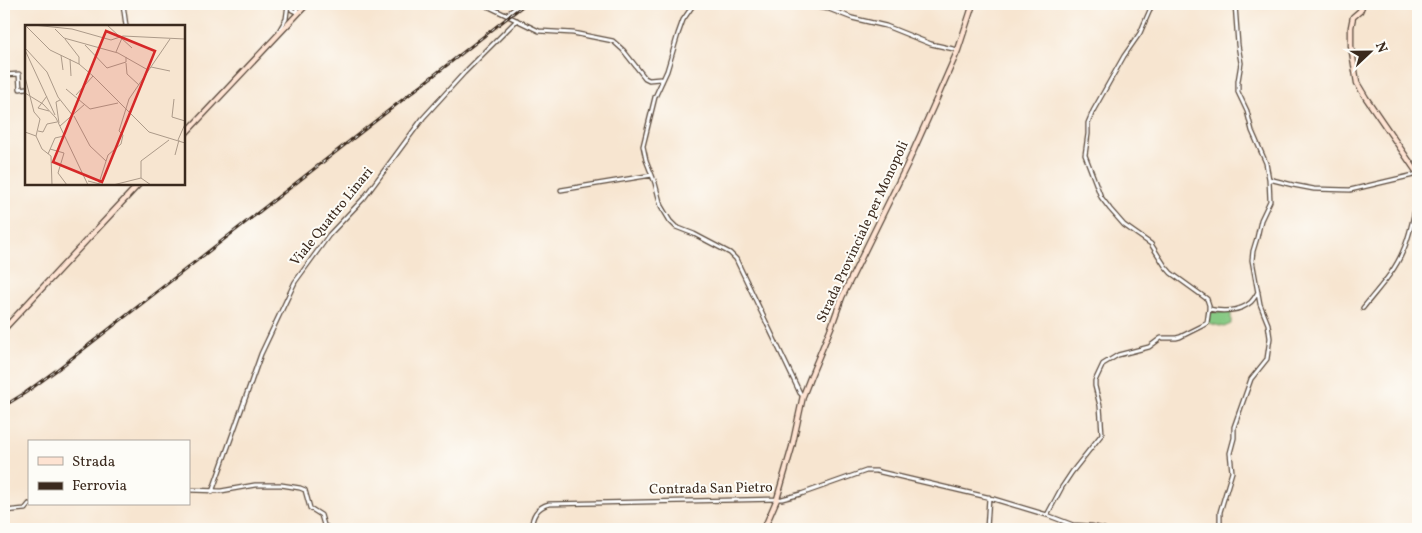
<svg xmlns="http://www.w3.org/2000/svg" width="1422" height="533" viewBox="0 0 1422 533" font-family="Vollkorn,serif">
	<rect width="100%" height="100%" fill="#fdfcf7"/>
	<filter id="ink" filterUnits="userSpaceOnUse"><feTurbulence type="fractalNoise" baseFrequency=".02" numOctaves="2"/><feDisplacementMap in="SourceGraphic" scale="10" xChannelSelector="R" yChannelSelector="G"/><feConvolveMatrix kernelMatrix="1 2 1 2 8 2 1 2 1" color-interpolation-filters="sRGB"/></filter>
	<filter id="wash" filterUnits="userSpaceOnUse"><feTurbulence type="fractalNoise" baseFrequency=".0096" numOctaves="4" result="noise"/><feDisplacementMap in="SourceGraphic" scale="20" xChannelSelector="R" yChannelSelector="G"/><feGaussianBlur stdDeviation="1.12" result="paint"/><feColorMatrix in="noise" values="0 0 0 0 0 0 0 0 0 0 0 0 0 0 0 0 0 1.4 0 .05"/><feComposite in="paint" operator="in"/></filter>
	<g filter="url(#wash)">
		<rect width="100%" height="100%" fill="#f7e5d0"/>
		<!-- green -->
		<path fill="#86c983" stroke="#607a50" d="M1231,311V324L1224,327L1208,323V314L1210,312H1226Z"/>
	</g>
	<g filter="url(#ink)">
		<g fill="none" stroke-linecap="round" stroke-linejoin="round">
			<defs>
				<path id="street" d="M123,4L126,26
					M289,4L292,10L298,13
					M295,4L298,13
					M483,4L539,31L573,33L613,41L623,50L645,78L649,80L660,79L662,82
					M694,4L683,20L678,34L667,71L655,97L643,146L646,160L655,183L661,206L670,221L676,227L694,234L730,253L736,259L800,393L803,396
					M808,4L810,6L829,9L852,18L886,26L931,44L958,50
					M1151,4L1150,10L1140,33L1124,56L1093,111L1088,123V134L1085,155L1101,197L1110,209L1124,225L1151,244L1165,266L1171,273L1207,299L1209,305V309C1221,312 1240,312 1251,302C1254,299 1256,295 1258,292
					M506,15L521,4
					M279,31L286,19L288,4
					M4,75L19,74L20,89L26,88
					M1269,179L1293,185L1314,189L1350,190L1418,174
					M561,190L652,175
					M1363,308C1377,290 1394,273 1403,251C1411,234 1414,213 1418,195
					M189,490L221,491L255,485H281L300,488L305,490L310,508L321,515L324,525L330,529
					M212,492L261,354L295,282L329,235L364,198L423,118L464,73L517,20
					M4,511L25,509L29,504
					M1047,515L1062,487L1072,472L1102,434L1100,406L1095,386V381L1103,364L1118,355L1149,347L1161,338H1176L1180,337L1202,326L1207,323L1209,309
					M532,529C531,517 537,507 549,504L782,499L801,494L866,471H876L987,497L1047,515L1073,525L1091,526L1104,529
					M987,529L989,497
					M1220,529V512L1232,472L1230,453L1234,438V427L1251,379L1267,359L1270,338L1268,324L1260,304L1252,260L1253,251L1257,238L1261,220L1270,201L1269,179L1266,163L1252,131L1247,111L1238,92V81L1241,63L1238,45L1235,4"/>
				<path id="secondary" d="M1363,4L1360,11L1353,17L1351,27V46L1357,83L1366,98L1418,174
					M184,135L307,4
					M4,329L139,184
					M764,529L777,499L792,447L803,396L810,378L832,325L842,297L907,165L937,98L958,50L973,4"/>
			</defs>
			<!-- street casing -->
			<use href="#street" stroke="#574639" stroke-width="5.5"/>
			<!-- secondary casing -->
			<use href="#secondary" stroke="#574639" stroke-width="7"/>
			<!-- street -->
			<use href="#street" stroke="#fff" stroke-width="3"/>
			<!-- secondary -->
			<use href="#secondary" stroke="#fee3d2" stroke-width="4.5"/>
			<defs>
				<path id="rail" d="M4,406L25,393L58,369L525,4"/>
			</defs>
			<!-- rail casing -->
			<use href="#rail" stroke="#3b2a1e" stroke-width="3"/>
			<!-- rail -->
			<use href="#rail" stroke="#fdfcf7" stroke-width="1" stroke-dasharray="4" stroke-linecap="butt"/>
		</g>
	</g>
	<g text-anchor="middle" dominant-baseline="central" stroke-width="4" stroke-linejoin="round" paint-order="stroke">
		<!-- street labels -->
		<g font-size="14" fill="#3b2a1e" stroke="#fdfcf7">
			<text transform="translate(332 217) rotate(-51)">Viale Quattro Linari</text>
			<text transform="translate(863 232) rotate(-65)">Strada Provinciale per Monopoli</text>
			<text transform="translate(711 489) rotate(-1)">Contrada San Pietro</text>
		</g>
	</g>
	<!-- overview -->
	<g transform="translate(25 25)">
		<rect width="160" height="160" fill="#f7e5d0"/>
		<path fill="none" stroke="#ac9a89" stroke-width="1" d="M0,0L25,25L54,39L68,51L124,107L160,118M8,0L47,4L86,15L98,11L160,14M82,0L107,23M30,4L39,13L93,28L123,45M40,14L54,32V39M60,20L82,43L101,37V32M1,24L22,47L33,72L48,91M0,25L30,90M91,27L97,13M36,30L38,45M45,34L46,51M101,38L102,49L114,60M126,42L145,46M0,52L9,87L15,94L11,111M41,64L65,84L93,78M0,68L18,79L31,93L63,160M51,70L68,51M22,71L13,83L24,86M149,74L147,92L160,96M49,91L65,121L81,136M34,98L31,77L35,75M35,101L60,79M13,106L18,107L22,99L32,97M0,107L11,111L17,124L26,131L27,160M153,115L160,99M25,124L39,128L33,148L42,160M23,129L30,113L39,111M150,130L154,115M116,153V136L144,115M63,156L79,160M74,158L83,130L96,119L98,110L94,106L104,74L145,14M88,160L116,153L126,160"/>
		<path fill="#d62828" fill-opacity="0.15" stroke="#d62828" stroke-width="2.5" d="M81,6L130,26L77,157L28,137Z"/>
		<rect width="160" height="160" fill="none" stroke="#3b2a1e" stroke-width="2.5"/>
	</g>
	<!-- margin -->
	<rect width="1422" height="533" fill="none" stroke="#fdfcf7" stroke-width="20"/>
	<!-- legend -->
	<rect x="28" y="440" width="162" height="65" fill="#fdfcf7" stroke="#afa8a0"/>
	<rect x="38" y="457" width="25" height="8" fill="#fee3d2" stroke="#afa8a0"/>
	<text x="72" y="466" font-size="15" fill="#3b2a1e">Strada</text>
	<rect x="38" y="482" width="25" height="8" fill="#3b2a1e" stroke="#afa8a0"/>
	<text x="72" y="490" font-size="15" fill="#3b2a1e">Ferrovia</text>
	<!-- north arrow -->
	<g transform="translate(1370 52) rotate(68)" stroke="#fdfcf7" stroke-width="4" paint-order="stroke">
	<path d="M0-4L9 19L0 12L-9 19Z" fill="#3b2a1e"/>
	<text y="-8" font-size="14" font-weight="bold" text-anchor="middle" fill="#3b2a1e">N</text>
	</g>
</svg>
